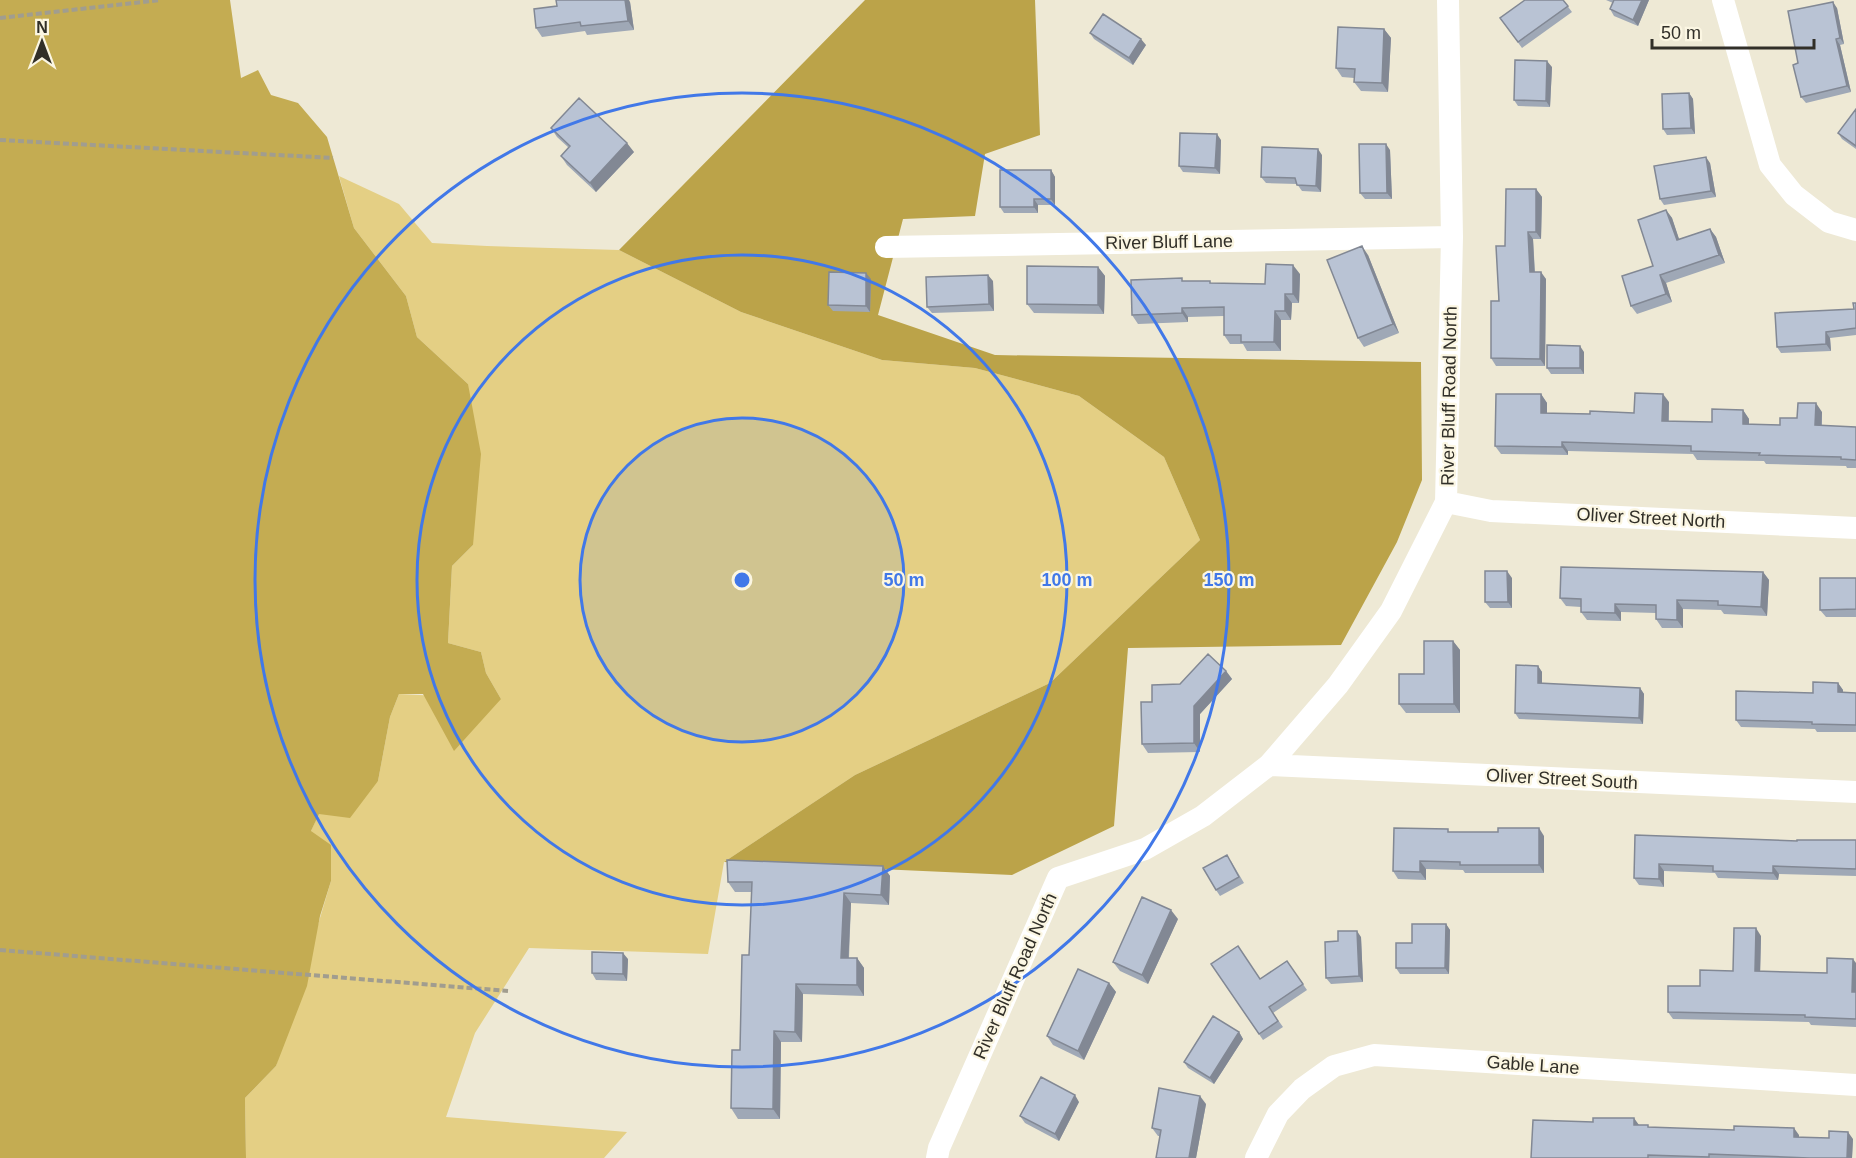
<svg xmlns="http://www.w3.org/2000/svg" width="1856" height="1158" viewBox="0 0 1856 1158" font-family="Arial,sans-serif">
	<rect width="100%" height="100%" fill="#eee9d5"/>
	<!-- green -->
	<path fill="#e4cf84" d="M339,176L399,204L432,243L487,246L619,250L741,312L882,360L975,368L1079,396L1164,457L1200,540L1050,683L855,775L724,862L708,954L529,948L475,1033L446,1117L627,1132L604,1158H246L245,1098L276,1066L331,881L311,831L319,813L378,781L390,717L399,694L501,699L486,673L481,652L448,643L452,566L473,545L468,384L417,337L406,296L354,228Z"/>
	<!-- forest -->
	<path fill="#bba349" d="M865,0H1035L1040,135L985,154L975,216L903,219L878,315L995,355L1421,362L1422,480L1397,542L1341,645L1128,648L1114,826L1012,875L724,862L855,775L1050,683L1200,540L1164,457L1079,396L975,368L882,360L741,312L619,250Z"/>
	<!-- water -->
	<path fill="#c4ac52" d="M0,0H230L241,78L258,70L271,95L298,103L327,137L354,228L406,296L417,337L468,384L481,454L473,545L452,566L448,643L481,652L486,673L501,699L454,751L423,694H399L390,717L378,781L350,818L319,814L311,831L331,845V881L320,916L307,986L276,1066L245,1098L246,1158H0Z"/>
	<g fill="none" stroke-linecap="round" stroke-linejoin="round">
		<!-- path -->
		<path stroke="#a19d8f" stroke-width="4" stroke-dasharray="6 3" stroke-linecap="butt" d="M0,18L160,0
			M0,140L333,158
			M0,950L508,991"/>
		<!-- street -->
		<path stroke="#fff" stroke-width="22" d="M1723,0L1770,165L1794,195L1829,222L1856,230
			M886,247L1452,237
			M1446,502L1491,511L1856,528
			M1269,765L1856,792
			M937,1158L939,1148L1058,878L1145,849L1203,816L1269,765L1338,685L1391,611L1446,502L1452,237L1448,0
			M1256,1158L1278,1114L1302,1089L1334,1066L1374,1055L1856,1085"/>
	</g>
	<!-- wall -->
	<path fill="#9fa8b6" d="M1563,0L1572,12L1522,48L1500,18Z
		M1606,0H1649L1638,26L1614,16L1610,9L1613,3Z
		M630,2L634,30L587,35L585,31L542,37L536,28L557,6Z
		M1837,8L1844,44L1840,45L1851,92L1806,103L1801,97L1798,63Z
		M1384,29L1391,38L1388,92L1361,91L1354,82V78L1342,77L1336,68Z
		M1090,33L1146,45L1133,65L1094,39Z
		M1552,67L1550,107L1518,106L1514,100Z
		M1689,93L1693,99L1695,134L1667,135L1663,129Z
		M1856,109V149L1842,139L1838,133Z
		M551,128L634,152L596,192L567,165L561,156L569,148L557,137Z
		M1221,140L1220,174L1183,172L1179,166Z
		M1390,150L1392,199H1365L1360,193Z
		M1322,155L1321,192L1302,191L1297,184L1266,183L1261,177Z
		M1710,163L1716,197L1664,205L1660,199Z
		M1051,170L1055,177V205H1038V213H1004L1000,207Z
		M1536,189L1542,197L1541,239H1533L1535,272L1546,279L1545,366H1496L1491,358L1505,246Z
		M1666,210L1672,218L1679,239L1710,229L1716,237L1725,263L1666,283L1672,302L1637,314L1631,306L1653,266Z
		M1368,255L1399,333L1364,347L1358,338Z
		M1098,267L1105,276L1104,314L1034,313L1027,304Z
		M1300,274L1299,303H1292L1291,320H1281V351H1247L1243,344H1230L1224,335V316L1188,317V322L1138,324L1132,315L1185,281L1212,283L1265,284Z
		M871,279L870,312L833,311L828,305Z
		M993,281L994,311L932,313L927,307Z
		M1856,303V335L1830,338L1831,351L1781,353L1777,347L1854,309Z
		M1584,352V374H1551L1547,368Z
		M1541,394L1547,403V413L1590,414L1634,413L1669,402V421L1712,422L1743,410L1749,419V424L1780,425L1797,418L1822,412V426L1856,427V468H1847L1846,466L1766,464L1764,461L1697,460L1693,454L1568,451V455L1501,454L1495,446Z
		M1763,572L1769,580L1767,616L1724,614L1721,610L1683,609V628H1662L1656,619V613L1621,612V621L1587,620L1581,612V607L1566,606L1560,598Z
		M1512,578V608H1490L1485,602Z
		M1856,578V617H1826L1820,610Z
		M1453,641L1460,650V713H1406L1399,704Z
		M1538,666L1542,672V684L1640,688L1644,694L1643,724L1519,719L1515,713Z
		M1226,671L1232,679L1200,714V752L1148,753L1142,744L1152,702L1180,684Z
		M1838,683L1843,690V692L1856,693V732H1817L1815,729L1741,727L1736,720Z
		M1450,832L1544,836V873H1465L1463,870L1426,869V880L1398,879L1393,871Z
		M1635,835L1797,841L1856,840V876L1779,874L1778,880L1718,878L1715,873L1664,871V887L1639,885L1634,878Z
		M1231,861L1244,883L1220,896L1216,890Z
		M883,866L890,876L889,905L851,903L849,958H857L864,968V996L803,994L802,1042H781L780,1119H738L731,1108L740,1050L749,955L752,892H735L728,882Z
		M1178,919L1148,984L1120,971L1113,962Z
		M1446,924L1450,930L1449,974H1400L1396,968Z
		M1761,936L1760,971L1827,973L1856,963V1027L1811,1025L1809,1022L1673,1019L1668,1012L1700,986L1733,971Z
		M1361,937L1363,982L1331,984L1326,978L1338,941Z
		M628,959L627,981L596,980L592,973Z
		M1287,961L1307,990L1273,1013L1283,1027L1263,1040L1211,964L1261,979Z
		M1109,983L1116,992L1084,1060L1053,1045L1047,1036Z
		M1239,1032L1243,1039L1214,1084L1188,1068L1184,1062Z
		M1079,1102L1059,1141L1025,1123L1020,1116Z
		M1206,1104L1196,1158H1156L1160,1136H1158L1152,1128Z
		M1639,1125L1649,1127L1799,1135V1137L1853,1139L1852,1158H1531Z"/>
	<!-- shaded-wall -->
	<path fill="#828894" d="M625,0H629L630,2L634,30L628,21Z
		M1642,0H1649L1638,26L1633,20Z
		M1833,2L1837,8L1844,44L1840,38Z
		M1384,29L1391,38L1388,92L1382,83Z
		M1141,39L1146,45L1133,65L1129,58Z
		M1836,39L1840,45L1851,92L1847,86Z
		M1547,61L1552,67L1550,107L1546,101Z
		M1689,93L1693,99L1695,134L1691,128Z
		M1217,134L1221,140L1220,174L1215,168Z
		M627,143L634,152L596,192L590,183Z
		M1386,144L1390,150L1392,199L1387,193Z
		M1318,149L1322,155L1321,192L1316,186Z
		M1706,157L1710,163L1716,197L1711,191Z
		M1051,170L1055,177V205L1051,199Z
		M1536,189L1542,197L1541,239L1536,232Z
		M1034,199L1038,205V213L1034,207Z
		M1666,210L1672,218L1682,248L1677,240Z
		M1710,229L1716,237L1725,263L1719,255Z
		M1528,232L1533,239L1535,280L1530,272Z
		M1362,246L1368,255L1399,333L1393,324Z
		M1293,265L1300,274L1299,303L1293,294Z
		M1098,267L1105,276L1104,314L1098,305Z
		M1541,272L1546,279L1545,366L1540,359Z
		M866,273L871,279L870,312L866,306Z
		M988,275L993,281L994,311L989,304Z
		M1660,275L1666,283L1672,302L1666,294Z
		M1285,294L1292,303L1291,320L1285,311Z
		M1182,308L1188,317V322L1182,313Z
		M1275,311L1281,320V351L1274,342Z
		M1826,332L1830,338L1831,351L1826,344Z
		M1580,346L1584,352V374L1580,368Z
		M1541,394L1547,403V422L1541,413Z
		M1663,394L1669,402L1668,430L1662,421Z
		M1816,403L1822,412L1821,434L1815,425Z
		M1743,410L1749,419V432L1743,424Z
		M1562,442L1568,451V455L1562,447Z
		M1507,571L1512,578V608L1508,602Z
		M1763,572L1769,580L1767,616L1761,607Z
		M1677,600L1683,609V628L1677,620Z
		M1615,604L1621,612V621L1615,613Z
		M1453,641L1460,650V713L1454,704Z
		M1538,666L1542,672V690L1538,683Z
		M1226,671L1232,679L1200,714V752L1194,743V706Z
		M1838,683L1843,690V700L1838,692Z
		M1640,688L1644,694L1643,724L1639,718Z
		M1539,828L1544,836V873L1539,865Z
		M1420,861L1426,869V880L1420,872Z
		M1659,864L1664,871V887L1659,879Z
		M883,866L890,876L889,905L881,895Z
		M1773,866L1779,874L1778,880L1773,873Z
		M844,893L851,903L848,968L841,958Z
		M1171,910L1178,919L1148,984L1142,975Z
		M1446,924L1450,930L1449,974L1445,968Z
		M1756,928L1761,936L1760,979L1755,971Z
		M1357,931L1361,937L1363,982L1359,976Z
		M623,953L628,959L627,981L623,974Z
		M857,958L864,968V996L857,985Z
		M1853,959L1856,963V998L1852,992Z
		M1109,983L1116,992L1084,1060L1078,1051Z
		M796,984L803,994L802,1042L795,1032Z
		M774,1031L781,1042L780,1119L773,1109Z
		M1239,1032L1243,1039L1214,1084L1210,1078Z
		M1075,1095L1079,1102L1059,1141L1055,1134Z
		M1200,1096L1206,1104L1196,1158H1189Z
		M1634,1118L1639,1125H1634Z
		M1794,1128L1799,1135V1144L1794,1137Z
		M1848,1132L1853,1139L1852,1158H1847Z"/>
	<!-- building -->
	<path fill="#b9c3d4" stroke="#828894" stroke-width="1.5" d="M556,0H625L628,21L581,26L580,22L536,28L534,9L557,6Z
		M1525,0H1563L1568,6L1518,42L1500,18Z
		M1614,0H1642L1633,20L1610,9Z
		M1833,2L1840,38L1836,39L1847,86L1801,97L1793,65L1798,63L1788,11Z
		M1103,14L1141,39L1129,58L1090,33Z
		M1338,27L1384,29L1382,83L1354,82L1355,69L1336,68Z
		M1515,60L1547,61L1546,101L1514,100Z
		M1689,93L1691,128L1663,129L1662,94Z
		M579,98L627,143L590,183L561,156L570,146L551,128Z
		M1856,109V146L1838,133Z
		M1180,133L1217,134L1215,168L1179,166Z
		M1359,144H1386L1387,193H1360Z
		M1262,147L1318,149L1316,186L1297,185L1295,178L1261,177Z
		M1706,157L1711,191L1660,199L1654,166Z
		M1000,170H1051V199H1034V207H1000Z
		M1506,189H1536V232H1528L1530,272H1541L1540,359L1491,358V301H1499L1496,246H1505Z
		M1666,210L1677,240L1710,229L1719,255L1660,275L1666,294L1631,306L1622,276L1653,266L1638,220Z
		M1362,246L1393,324L1358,338L1327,260Z
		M1266,264L1293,265V294H1285V311H1275L1274,342H1241V335H1224V307L1182,308V313L1132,315L1131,280L1182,278V281H1210V283L1265,284Z
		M1027,266L1098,267V305L1027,304Z
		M829,272L866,273V306L828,305Z
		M988,275L989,304L927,307L926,277Z
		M1853,303H1856V328L1826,332V344L1777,347L1775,313L1854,309Z
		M1547,345L1580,346V368H1547Z
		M1635,393L1663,394L1662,421L1712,422V409L1743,410V424L1780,425V418H1797L1798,403H1816L1815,425L1856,427V460L1841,459V457L1759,455L1760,453L1691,451V446L1562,442V447L1495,446L1496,394H1541V413L1590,414V411L1634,413Z
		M1561,567L1763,572L1761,607L1718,605V601L1677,600V620L1656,619V605L1615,604V613L1581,612V599L1560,598Z
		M1485,571H1507L1508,602H1485Z
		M1820,578H1856V609L1820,610Z
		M1424,641H1453L1454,704H1399V674H1424Z
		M1208,654L1226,671L1194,706V743L1142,744L1141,702H1152V685L1180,684Z
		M1516,665L1538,666V683L1640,688L1639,718L1515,713Z
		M1813,682L1838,683V692L1856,693V725L1812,724V722L1736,720V691L1813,693Z
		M1394,828L1448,829V832H1498V828H1539V865H1460V862L1420,861V872L1393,871Z
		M1635,835L1797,841V840H1856V869L1773,866V873L1713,871V866L1659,864V879L1634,878Z
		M1227,855L1239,877L1216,890L1203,868Z
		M727,860L883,866L881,895L844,893L841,958H857V985L796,984L795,1032L774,1031L773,1109L731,1108L732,1050H740L742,955H749L752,882H728Z
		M1142,897L1171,910L1142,975L1113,962Z
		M1412,924H1446L1445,968H1396V943H1412Z
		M1734,928H1756L1755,971L1827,973V958L1853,959L1852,992H1856V1019L1805,1017V1015L1668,1012V986H1700V970L1733,971Z
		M1338,931H1357L1359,976L1326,978L1325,942L1338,941Z
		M1238,946L1260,979L1287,961L1303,984L1269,1007L1278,1021L1259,1034L1211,964Z
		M592,952L623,953V974L592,973Z
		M1078,969L1109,983L1078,1051L1047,1036Z
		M1213,1016L1239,1032L1210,1078L1184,1062Z
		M1041,1077L1075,1095L1055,1134L1020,1116Z
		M1159,1088L1200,1096L1189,1158H1156L1161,1130L1152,1128Z
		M1593,1118H1634V1125H1648V1127L1734,1130V1126L1794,1128V1137L1829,1138V1131L1848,1132L1847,1158H1809L1709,1154V1157L1648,1155V1158H1531L1533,1120L1593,1122Z"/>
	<!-- distance rings -->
	<circle cx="742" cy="580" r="162" fill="#4178e8" fill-opacity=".12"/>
	<g fill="none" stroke="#4178e8" stroke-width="3">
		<circle cx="742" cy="580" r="162"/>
		<circle cx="742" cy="580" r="325"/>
		<circle cx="742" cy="580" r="487"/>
	</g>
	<g text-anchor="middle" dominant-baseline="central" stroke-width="4.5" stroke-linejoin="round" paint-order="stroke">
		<!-- street labels -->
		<g font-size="18" fill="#312f28" stroke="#fbf6e2">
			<text transform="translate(1169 242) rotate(-1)">River Bluff Lane</text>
			<text transform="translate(1449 396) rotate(-89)">River Bluff Road North</text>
			<text transform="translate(1651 518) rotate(3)">Oliver Street North</text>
			<text transform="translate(1562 779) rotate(3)">Oliver Street South</text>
			<text transform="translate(1015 976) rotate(-66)">River Bluff Road North</text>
			<text transform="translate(1533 1065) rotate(4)">Gable Lane</text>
		</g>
	</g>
	<circle cx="742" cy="580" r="9" fill="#4178e8" stroke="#fbf6e2" stroke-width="3"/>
	<g font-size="18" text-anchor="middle" font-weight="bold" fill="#4178e8" stroke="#fbf6e2" stroke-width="4.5" stroke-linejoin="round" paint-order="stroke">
		<text x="904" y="586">50 m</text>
		<text x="1067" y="586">100 m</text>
		<text x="1229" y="586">150 m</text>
	</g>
	<!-- north arrow -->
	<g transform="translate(42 42)" stroke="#fbf6e2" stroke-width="4.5" paint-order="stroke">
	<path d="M0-4.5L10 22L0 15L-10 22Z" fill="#312f28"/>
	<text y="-9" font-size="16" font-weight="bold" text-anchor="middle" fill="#312f28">N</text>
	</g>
	<!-- scale -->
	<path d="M1652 39v9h162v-9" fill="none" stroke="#312f28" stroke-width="3"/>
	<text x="1661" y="39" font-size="18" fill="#312f28" stroke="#fbf6e2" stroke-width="4.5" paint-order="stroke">50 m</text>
</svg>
